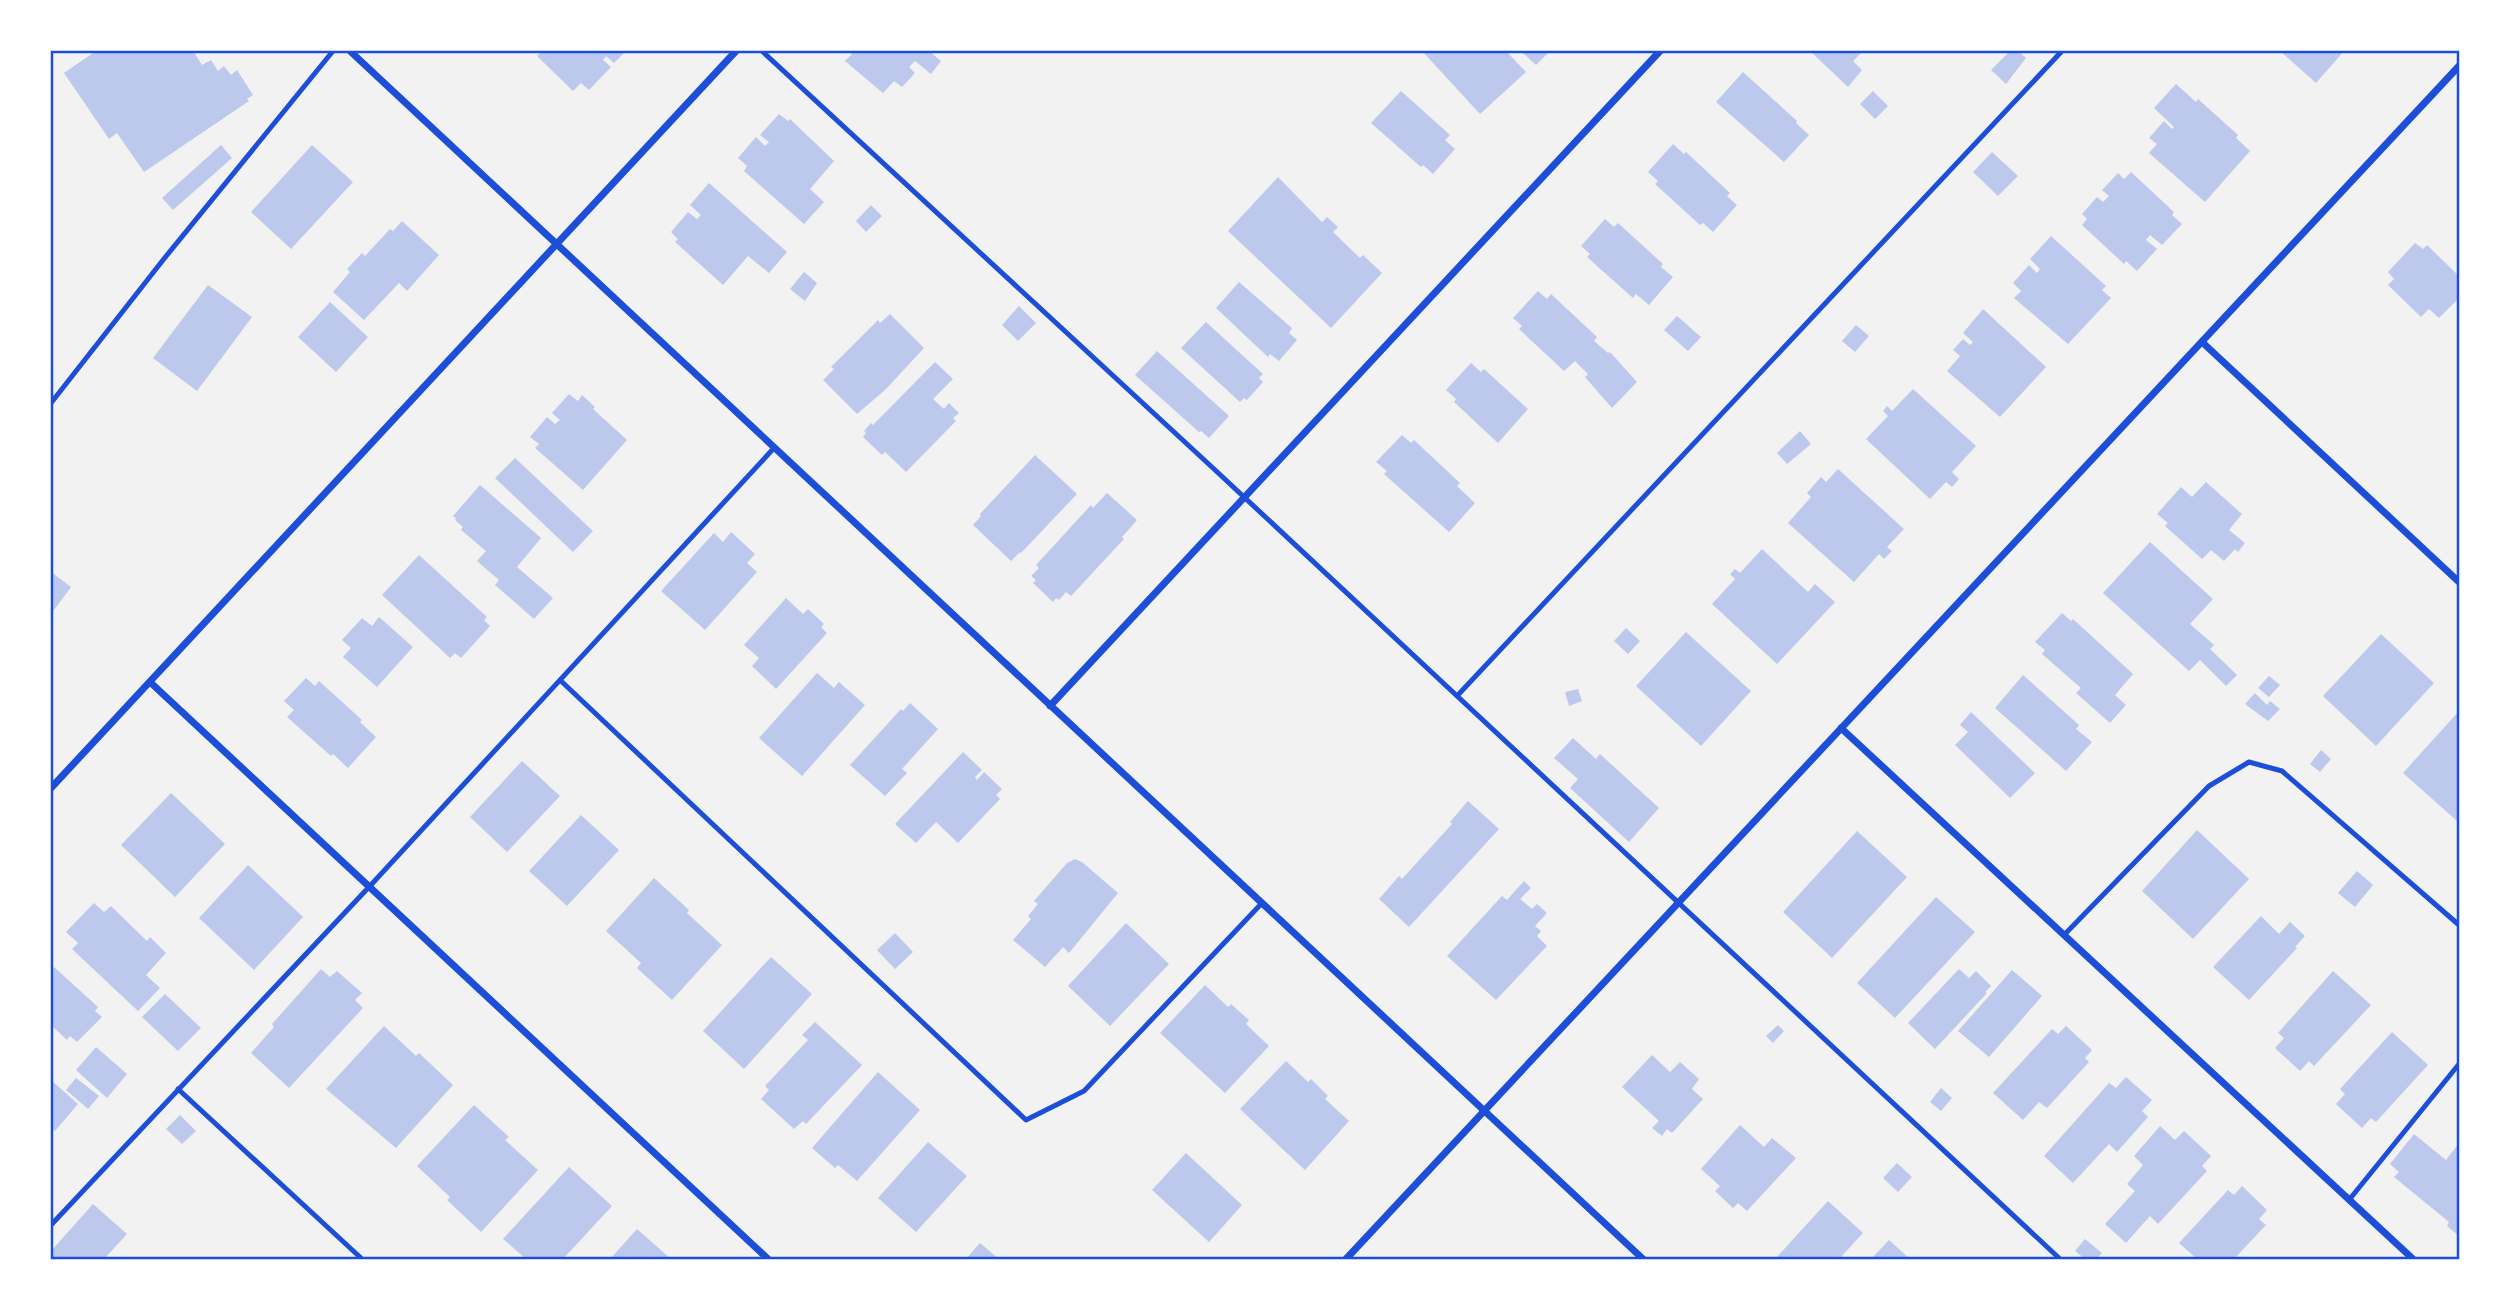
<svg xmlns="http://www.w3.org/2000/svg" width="2510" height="1310" viewBox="0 0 2510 1310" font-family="Raleway,sans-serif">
	<rect width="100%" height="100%" fill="#f2f2f2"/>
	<!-- building -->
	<path fill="#bdc9ec" d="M96,51H193L202,65L211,60L218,71L224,66L231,75L237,70L253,95L247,99L249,101L144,172L117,133L109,139L64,73Z
		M542,51H626L614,63L606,56L603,60L611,67L589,90L581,83L573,91L537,56Z
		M849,51H929L941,61L931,74L915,61L909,67L915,73L902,87L894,81L883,93L845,61L852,54Z
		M1422,51H1506L1526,72L1480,114Z
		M1521,51H1550L1536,65Z
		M1810,51H1863L1853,61L1862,70L1848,87Z
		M2010,51H2018L2026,58L2006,84L1991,70Z
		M2280,51H2344L2316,83Z
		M1743,72L1797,121L1796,123L1809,135L1784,162L1716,102Z
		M2176,84L2196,102L2198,99L2238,135L2236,138L2250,151L2205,202L2149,153L2157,144L2149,138L2164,121L2172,129L2174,127L2154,108Z
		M1401,91L1450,135L1445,140L1455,149L1433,174L1423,165L1421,167L1371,123Z
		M1873,91L1888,106L1875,119L1860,104Z
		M779,114L788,121L790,119L834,161L810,189L824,202L804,224L744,171L747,166L738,158L756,137L765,146L769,142L760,135Z
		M1673,144L1684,154L1686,152L1730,193L1727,196L1737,205L1713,232L1703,223L1700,225L1655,184L1658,181L1648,172Z
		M221,145L232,158L173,210L162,198Z
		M312,145L353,182L291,249L251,212Z
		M1992,152L2018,176L1998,196L1973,172Z
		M2131,172L2174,212L2172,215L2182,224L2162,245L2150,235L2146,240L2157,249L2137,271L2126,261L2124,264L2082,225L2087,219L2082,214L2097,197L2103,202L2109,196L2102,190L2118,173L2124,179Z
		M1278,177L1322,222L1327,217L1338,227L1333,232L1360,258L1363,255L1382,273L1331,328L1228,231Z
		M709,183L787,252L769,273L748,256L723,285L675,242L678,239L671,232L688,212L697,219L701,215L690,205Z
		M871,205L882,216L866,232L856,221Z
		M1605,219L1614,227L1618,223L1663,264L1661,267L1673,277L1649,305L1636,294L1633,298L1587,257L1590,254L1581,246Z
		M402,221L439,255L407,291L399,283L364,320L333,292L350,272L347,269L362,253L365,256L390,229L393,231Z
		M2051,236L2106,286L2102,290L2111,298L2068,344L2014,298L2021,291L2013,283L2029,265L2037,273L2040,269L2030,259Z
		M2415,243L2423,249L2427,245L2459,276V298L2439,318L2429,309L2421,317L2388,285L2394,279L2388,272Z
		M804,272L817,283L805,301L790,289Z
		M1239,282L1292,328L1289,333L1297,340L1279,361L1270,354L1268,357L1216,308Z
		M208,285L252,317L197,391L153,358Z
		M1538,291L1547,299L1551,294L1597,337L1594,341L1608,353L1610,352L1637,382L1612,408L1585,377L1588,374L1575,361L1564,371L1519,329L1522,326L1513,318Z
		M330,302L368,337L336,372L298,337Z
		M1019,306L1036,323L1018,341L1002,325Z
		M1983,309L2046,367L2000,417L1947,371L1960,356L1953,350L1963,339L1970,345L1973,342L1963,333Z
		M890,314L924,348L885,390L857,414L823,380L834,369L831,367L878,320L880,323Z
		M1677,316L1701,337L1688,351L1664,330Z
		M1206,322L1263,374L1259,378L1263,382L1247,400L1244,398L1240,402L1181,348Z
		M1856,325L1869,336L1855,352L1842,341Z
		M1157,351L1229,416L1209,438L1201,431L1199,432L1135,375Z
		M935,362L953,379L933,399L944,409L949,403L959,413L953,418L956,421L906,472L885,452L882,455L863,437L866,433L864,431L871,423L873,425Z
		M1471,363L1481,372L1484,369L1528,409L1498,443L1454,402L1456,399L1446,390Z
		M1913,389L1976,446L1952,472L1959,479L1952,487L1946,482L1930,499L1866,439L1888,416L1883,411L1887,406L1892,411Z
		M569,394L578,401L582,395L595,407L593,409L627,440L583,490L535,448L539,444L530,437L547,417L555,424L560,420L552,413Z
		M1800,431L1811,444L1787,464L1777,453Z
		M1402,435L1411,443L1414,440L1460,483L1457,486L1475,503L1449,532L1384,474L1387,471L1376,462Z
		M1035,455L1077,494L1021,553L1020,552L1011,561L973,525L981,516L980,514Z
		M515,458L593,531L573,552L495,478Z
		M1838,469L1904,529L1887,547L1892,551L1884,559L1879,554L1854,582L1788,523L1811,497L1807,493L1821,477L1826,482Z
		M2206,482L2242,514L2229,530L2245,543L2238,552L2235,549L2224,561L2211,550L2202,559L2165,526L2168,523L2157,514L2181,487L2192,497Z
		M480,485L541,538L517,567L553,598L534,619L495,585L499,580L477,561L486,551L461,530L463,527L455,520L456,518L453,516Z
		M1107,493L1137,520L1122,537L1124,539L1071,596L1066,592L1059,600L1056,598L1053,602L1033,583L1036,580L1031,576L1039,568L1036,565L1091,505L1093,508Z
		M731,532L755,554L747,563L757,572L705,630L661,591L714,533L723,542Z
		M2150,542L2213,599L2190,624L2214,645L2210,649L2237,675L2226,686L2200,660L2189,671L2103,593Z
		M1762,549L1808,592L1815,584L1835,602L1777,664L1712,604L1735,579L1730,574L1735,569L1740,573Z
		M419,555L487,617L484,620L490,626L461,658L455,653L450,658L382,595Z
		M51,572L71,587L51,614Z
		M786,598L803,614L808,609L824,624L821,627L827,633L776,689L752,666L759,658L744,645Z
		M2062,613L2071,621L2073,619L2133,674L2115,695L2126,705L2110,723L2076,693L2081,688L2042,654L2045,650L2035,642Z
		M379,617L413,647L377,687L343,657L351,648L342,640L362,618L372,626Z
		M1626,628L1640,641L1628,654L1614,641Z
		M1686,632L1751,691L1701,746L1636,686Z
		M2381,634L2434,683L2376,746L2323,696Z
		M817,673L834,688L839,682L865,705L802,776L759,738Z
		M2023,675L2079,725L2076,729L2092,742L2066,771L1995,708Z
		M2269,676L2280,685L2269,697L2258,688Z
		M306,678L315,686L319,681L362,720L360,722L376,737L348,768L333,754L331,756L287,717L294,710L284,701Z
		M1578,689L1582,701L1569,706L1565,692Z
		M2255,693L2267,705L2270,701L2280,709L2268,721L2245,704Z
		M910,703L938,729L902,769L907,773L885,796L850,765L901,709L903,711Z
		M2459,711V819L2457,821L2403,773Z
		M1971,712L2035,773L2010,798L1955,745L1968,732L1960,725Z
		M1573,738L1596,759L1600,754L1659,808L1629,842L1570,788L1578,779L1554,758Z
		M2321,750L2331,759L2320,772L2310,764Z
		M963,752L982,770L975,777L977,780L984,772L1002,789L996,795L1000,799L958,843L936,822L916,843L895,824Z
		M522,761L560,796L507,852L470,817Z
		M171,793L225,844L175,897L121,845Z
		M1468,801L1499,829L1409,927L1379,899L1399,876L1402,879L1452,824L1450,822Z
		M581,815L619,850L567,906L529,871Z
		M2197,830L2249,879L2193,939L2142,891Z
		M1857,831L1907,877L1832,958L1783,912Z
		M1075,859L1082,862L1118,893L1069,953L1063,947L1045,967L1013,940L1031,919L1028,916L1038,904L1034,901L1067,863Z
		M248,865L303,917L254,970L199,918Z
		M2357,871L2373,885L2355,907L2338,893Z
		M654,878L689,910L687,913L722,945L672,1000L637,968L641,963L606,931Z
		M1524,881L1531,888L1520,899L1532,909L1537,904L1547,913L1535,926L1541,931L1537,936L1547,946L1496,1000L1447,956L1502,896L1507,900Z
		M1936,897L1975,932L1895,1018L1857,983Z
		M94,903L104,912L111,906L147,941L150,937L166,953L146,975L160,988L138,1011L72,949L78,943L66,932Z
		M2261,916L2279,934L2290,922L2305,936L2295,947L2297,948L2249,1000L2213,967Z
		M1126,923L1169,964L1110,1026L1068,986Z
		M895,933L913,952L895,969L877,950Z
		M771,957L812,994L744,1069L703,1031Z
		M54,967L98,1007L95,1011L102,1017L77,1042L70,1036L67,1040L51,1025V971Z
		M321,969L330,977L337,971L362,993L355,1000L363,1008L289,1088L251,1053L274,1027L272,1024Z
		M1959,969L1969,978L1976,971L1991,986L1985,992L1987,993L1935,1049L1908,1023Z
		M2012,970L2042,996L1989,1057L1958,1031Z
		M2333,971L2371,1005L2314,1066L2309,1061L2300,1071L2275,1048L2284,1038L2278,1033Z
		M1205,985L1228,1007L1231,1004L1249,1020L1246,1024L1269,1046L1225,1093L1160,1033Z
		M165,994L201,1028L178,1051L142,1017Z
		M815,1022L862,1065L806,1124L803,1121L794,1129L761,1099L769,1090L765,1086L808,1040L802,1035Z
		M1778,1025L1784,1031L1773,1043L1766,1036Z
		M384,1026L416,1056L419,1053L453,1085L396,1148L326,1089Z
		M2066,1026L2092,1050L2085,1058L2089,1062L2047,1108L2039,1102L2023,1120L1993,1093L2052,1029L2058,1034Z
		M2392,1032L2428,1065L2376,1122L2371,1118L2362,1128L2336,1104L2345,1094L2340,1089Z
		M96,1047L127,1074L107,1098L76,1070Z
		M1652,1055L1670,1072L1680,1062L1699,1079L1692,1089L1703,1099L1672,1133L1667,1129L1662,1136L1652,1128L1659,1121L1622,1087Z
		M1286,1061L1308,1082L1311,1079L1328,1096L1325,1099L1349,1121L1305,1170L1240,1109Z
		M878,1072L920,1110L857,1181L838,1165L835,1168L812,1148Z
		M2126,1077L2152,1100L2142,1111L2148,1117L2117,1152L2109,1144L2073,1183L2044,1156L2109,1083L2116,1088Z
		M76,1078L99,1096L88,1109L66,1090Z
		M51,1080L78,1104L55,1131L51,1128Z
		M1941,1088L1952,1098L1941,1111L1930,1102Z
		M474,1105L509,1137L505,1140L538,1170L481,1232L447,1200L450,1197L417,1166Z
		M180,1115L196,1131L182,1144L166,1129Z
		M1740,1125L1764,1147L1772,1138L1796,1158L1747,1211L1738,1203L1733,1208L1715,1191L1720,1186L1701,1169Z
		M2160,1126L2175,1140L2184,1131L2211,1156L2202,1166L2207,1171L2158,1224L2150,1216L2126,1243L2105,1224L2135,1191L2127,1184L2143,1165L2134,1156Z
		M2414,1134L2446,1160L2459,1143V1236L2447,1226L2449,1222L2394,1177L2399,1172L2390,1164Z
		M928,1142L967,1176L916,1232L878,1198Z
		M1186,1153L1242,1205L1209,1242L1152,1190Z
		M1897,1163L1912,1177L1898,1192L1883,1178Z
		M569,1167L612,1206L563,1259H526L503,1239Z
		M2242,1186L2267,1210L2259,1219L2266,1225L2234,1259H2197L2179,1243L2228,1190L2234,1195Z
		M1828,1201L1863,1233L1839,1259H1775Z
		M93,1204L127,1234L104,1259H51V1251Z
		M637,1229L671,1259H610Z
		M2085,1239L2102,1253L2096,1259H2085L2075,1251Z
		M1889,1240L1910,1259H1871Z
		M980,1243L999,1259H966Z"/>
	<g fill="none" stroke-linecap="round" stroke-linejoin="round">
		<!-- service -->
		<path stroke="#1d4ed8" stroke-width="5" d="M762,51L1214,469L2060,1259
			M51,403L163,260L333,51
			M560,680L1026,1120L1084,1091L1262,903
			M1457,696L2062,51
			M2064,935L2209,786L2249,762L2282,771L2459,925
			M178,1089L362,1259
			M2349,1200L2459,1064
			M51,1225L369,887L774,448"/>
		<!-- minor -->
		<path stroke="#1d4ed8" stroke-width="7" d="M350,51L1643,1259
			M2202,342L2459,582
			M150,682L768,1259
			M1050,706L1660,51
			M1841,728L2413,1259
			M51,788L736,51
			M1346,1259L2459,66"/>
	</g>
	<!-- border -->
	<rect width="2510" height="1310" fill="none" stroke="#ffffff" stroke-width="105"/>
	<rect x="52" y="52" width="2406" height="1206" fill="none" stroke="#1d4ed8" stroke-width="2.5"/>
</svg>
